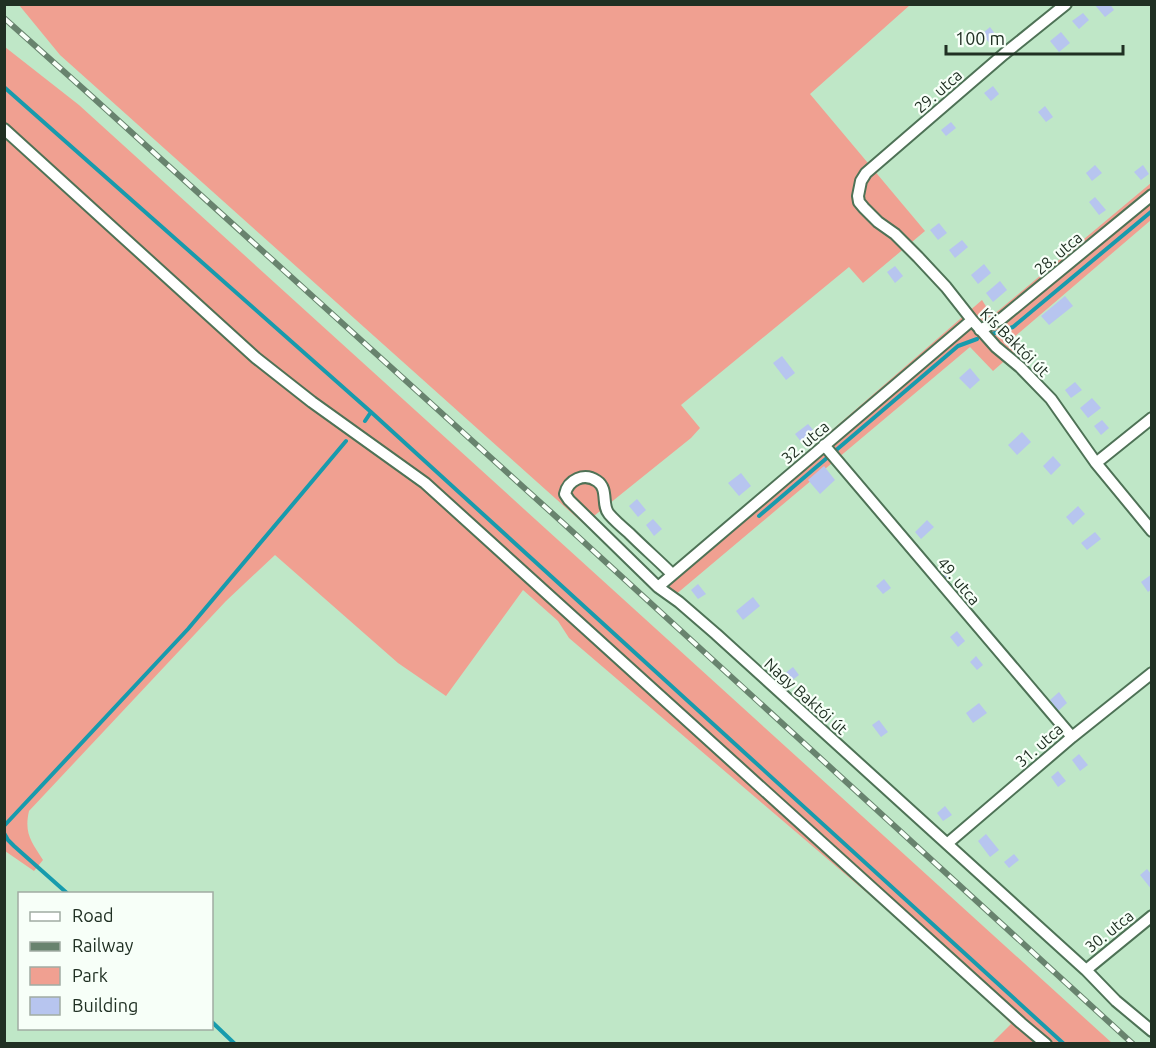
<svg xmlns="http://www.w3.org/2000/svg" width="1156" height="1048" viewBox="0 0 1156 1048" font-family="Ubuntu,sans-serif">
	<rect width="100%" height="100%" fill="#bfe7c7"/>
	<!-- green -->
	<path fill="#f0a091" d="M19,5H910L810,94L925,231L863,283L849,267L681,405L700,428L691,438L584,524L60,55Z
		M5,47L79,105L1112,1043H992L1011,1024L962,974L569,638L558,621L523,590L446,696L398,663L275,555L226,601L29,811C24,833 31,841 43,860L34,871L5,851Z
		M1151,183V220L1013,338L1019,348L993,371L970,347L668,601L652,586L982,300L992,316Z"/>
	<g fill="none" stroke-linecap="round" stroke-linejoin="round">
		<!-- stream -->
		<path stroke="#179bad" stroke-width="4" d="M4,87L371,412L1064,1044
			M992,334L1013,327L1152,211
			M365,421L371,412
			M759,516L958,346L977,339
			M4,826L188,629L346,441
			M4,833L8,840L14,846L68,894
			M212,1022L235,1044"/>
	</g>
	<!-- building -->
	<path fill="#b7c5ef" d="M1094,4H1110L1114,10L1105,17Z
		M1083,13L1089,20L1079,29L1072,21Z
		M990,27L999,39L991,45L982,34Z
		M1061,32L1070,43L1059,52L1050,41Z
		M993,86L999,94L991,101L984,93Z
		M1045,106L1053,117L1046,122L1038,112Z
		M951,122L956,128L946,136L941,130Z
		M1095,165L1102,173L1092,181L1086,173Z
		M1143,165L1149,174L1141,180L1134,172Z
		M1095,197L1106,210L1099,215L1089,202Z
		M939,223L947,233L938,240L930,230Z
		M962,240L968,247L955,258L949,250Z
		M984,264L991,273L978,284L971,275Z
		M895,266L903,276L895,283L887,272Z
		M1000,281L1007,290L993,302L986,293Z
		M1065,296L1073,306L1049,325L1041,316Z
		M782,356L795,373L786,380L773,363Z
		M970,368L980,380L970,389L959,378Z
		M1075,382L1082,390L1071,398L1065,390Z
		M1092,398L1101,408L1088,418L1080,408Z
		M1102,420L1109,428L1101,435L1094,426Z
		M808,424L815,432L802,443L795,434Z
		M1022,432L1031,442L1017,455L1008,445Z
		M1053,456L1061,465L1051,475L1043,466Z
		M824,466L835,480L820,494L808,480Z
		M741,473L751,486L739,496L728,483Z
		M637,499L646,510L638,517L629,506Z
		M1078,506L1085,514L1073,525L1066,517Z
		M653,519L662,529L654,536L646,525Z
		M927,520L934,527L921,539L915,532Z
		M1095,532L1101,539L1087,550L1081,543Z
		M947,562L955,572L945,580L937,570Z
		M1152,574V589L1148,592L1141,582Z
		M884,579L891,588L883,594L876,586Z
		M698,584L706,594L698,599L691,590Z
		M753,597L760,606L743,620L736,611Z
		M957,631L965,641L958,647L950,637Z
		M976,656L983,665L977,670L970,662Z
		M793,667L799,675L790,682L784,674Z
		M1059,692L1067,703L1058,711L1050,700Z
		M979,703L987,713L973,723L966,713Z
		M879,720L888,732L881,737L872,725Z
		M1079,754L1088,765L1080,771L1072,760Z
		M1058,771L1066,781L1058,787L1051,777Z
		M945,806L952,815L943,821L937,813Z
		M986,834L999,850L990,857L978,841Z
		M1014,854L1019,860L1009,868L1004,862Z
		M1147,869L1152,875V890L1140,875Z"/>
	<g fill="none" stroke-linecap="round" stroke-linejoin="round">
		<defs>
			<path id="minor" d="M1066,4L1004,54L866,173L861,181L858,196L859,202L864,208L878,222L895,234L918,257L946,287L972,320L996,347L1020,367L1051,399L1096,463L1152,531
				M4,129L256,358L312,402L425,483L1021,1023L1046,1044
				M980,330L1001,319L1152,195
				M824,445L1072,737
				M1096,463L1152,418
				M672,574C658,560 643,547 629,533C622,527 615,521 609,514C601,505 609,489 597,481C584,472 568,480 565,494L569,500L658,587L679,602L716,634L1086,970L1116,1001L1152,1031
				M658,587L972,320
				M948,843L1072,737L1152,673
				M1086,970L1152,916"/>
		</defs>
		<!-- minor casing -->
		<use href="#minor" stroke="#4e7256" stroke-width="14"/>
		<!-- minor -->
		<use href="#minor" stroke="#fff" stroke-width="10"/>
		<defs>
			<path id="rail" d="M4,18L88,93L563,523L1133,1044"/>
		</defs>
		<!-- rail casing -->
		<use href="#rail" stroke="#68836e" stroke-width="6"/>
		<!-- rail -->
		<use href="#rail" stroke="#f7fff8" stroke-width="4" stroke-dasharray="11" stroke-linecap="butt"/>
	</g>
	<g text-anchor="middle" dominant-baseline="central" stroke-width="4.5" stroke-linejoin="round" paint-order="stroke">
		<!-- street labels -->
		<g font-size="16" fill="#203023" stroke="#f7fff8">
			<text transform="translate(938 91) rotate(-41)">29. utca</text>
			<text transform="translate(1058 253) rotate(-40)">28. utca</text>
			<text transform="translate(1015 342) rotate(45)">Kis Baktói út</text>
			<text transform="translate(805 442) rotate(-40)">32. utca</text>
			<text transform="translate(959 581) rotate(50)">49. utca</text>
			<text transform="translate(806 696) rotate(42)">Nagy Baktói út</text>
			<text transform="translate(1039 745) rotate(-41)">31. utca</text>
			<text transform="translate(1109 931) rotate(-39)">30. utca</text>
		</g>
	</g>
	<!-- border -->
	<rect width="1156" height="1048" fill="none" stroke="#203023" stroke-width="12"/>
	<!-- legend -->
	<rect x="18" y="892" width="195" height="138" fill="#f7fff8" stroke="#a1aca3" stroke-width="1.5"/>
	<rect x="30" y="912" width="30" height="9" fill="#ffffff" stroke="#a1aca3" stroke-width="1.5"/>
	<text x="72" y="922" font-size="18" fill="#203023">Road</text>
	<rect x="30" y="942" width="30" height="9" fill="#68836e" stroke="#a1aca3" stroke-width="1.5"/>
	<text x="72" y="952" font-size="18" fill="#203023">Railway</text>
	<rect x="30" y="967" width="30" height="18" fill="#f0a091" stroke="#a1aca3" stroke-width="1.5"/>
	<text x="72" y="982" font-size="18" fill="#203023">Park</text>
	<rect x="30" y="997" width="30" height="18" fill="#b7c5ef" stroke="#a1aca3" stroke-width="1.5"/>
	<text x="72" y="1012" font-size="18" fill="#203023">Building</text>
	<!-- scale -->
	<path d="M946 45v9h177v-9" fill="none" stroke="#203023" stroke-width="3"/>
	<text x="955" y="45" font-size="18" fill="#203023" stroke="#f7fff8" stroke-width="4.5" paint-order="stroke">100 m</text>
</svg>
